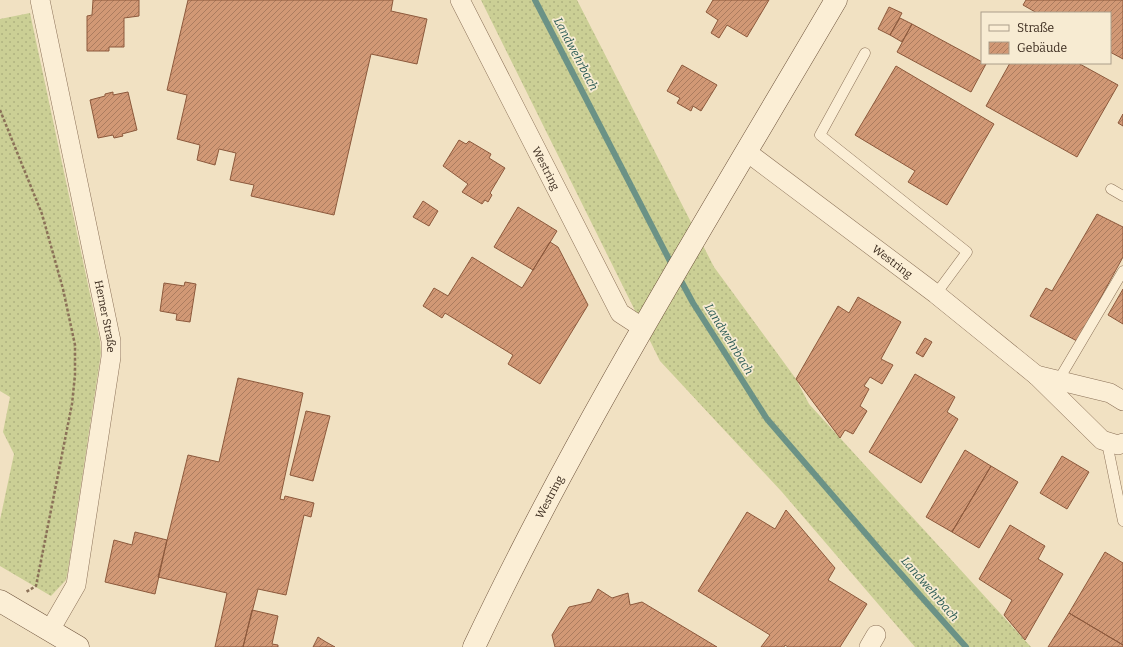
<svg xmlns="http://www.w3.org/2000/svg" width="1123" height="647" viewBox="0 0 1123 647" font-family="Bitter,serif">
	<defs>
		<pattern id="grass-dots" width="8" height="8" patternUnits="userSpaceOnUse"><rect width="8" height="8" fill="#cbcf95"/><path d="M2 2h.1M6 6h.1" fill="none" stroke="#afb280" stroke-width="1.8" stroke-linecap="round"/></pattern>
		<pattern id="building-hatch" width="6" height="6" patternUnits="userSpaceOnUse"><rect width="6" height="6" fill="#d19875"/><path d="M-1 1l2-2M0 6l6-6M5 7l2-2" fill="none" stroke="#ab7c5f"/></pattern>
	</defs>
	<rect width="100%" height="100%" fill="#f1e1c2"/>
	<!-- grass -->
	<path fill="url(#grass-dots)" d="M481,0H577L714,267L796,379L809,404L1031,647H915L782,492L660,361Z
		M30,13L100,341L101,353L68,570L66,580L51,596L0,566V520L14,454L3,432L10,397L0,391V19Z"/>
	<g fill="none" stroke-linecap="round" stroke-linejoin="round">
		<!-- stream -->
		<path stroke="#6b9286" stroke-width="6" d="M535,0L673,267
			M679,277L693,303L767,419L885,556L966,647"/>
	</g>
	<!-- building -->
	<path fill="url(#building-hatch)" stroke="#8c593c" d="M93,0H139V16L124,18V47H109V51H87V16L92,15Z
		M188,0H393L391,11L427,19L417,64L371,54L334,215L251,196L254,185L230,180L236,153L219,149L215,165L197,160L200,145L177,139L187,95L167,90Z
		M713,0H769L747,37L727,25L719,38L711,33L718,20L706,12Z
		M1026,0H1123V59L1110,52V13H1037L1023,5Z
		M889,7L902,13L890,35L878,29Z
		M900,18L912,24L902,42L890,35Z
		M912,24L986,64L971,92L897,52Z
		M1010,63H1078L1118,85L1077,157L986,106Z
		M682,65L717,85L701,111L693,106L691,111L677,103L680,98L667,91Z
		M896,66L994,124L947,205L908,182L915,171L855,135Z
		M113,92V95L128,92L137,130L122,134L123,136L114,138L113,135L98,138L90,100L105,96V94Z
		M1123,114V126L1118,123Z
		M459,140L466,144L469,141L491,154L489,158L505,168L490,193L492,195L488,202L485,200L482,204L462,192L468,184L443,166Z
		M423,201L438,211L429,226L413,217Z
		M518,207L557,231L533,270L494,247Z
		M1097,214L1123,227V257L1077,341L1030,316L1046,288L1052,291Z
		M550,242L558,247L588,305L540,384L508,364L513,355L445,313L442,318L423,306L434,288L448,296L472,257L522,288Z
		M185,282L196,284L190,322L176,320L177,314L160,311L164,283L184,286Z
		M1123,289V324L1108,315Z
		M858,297L901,322L881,359L893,365L882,384L870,377L864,386L869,389L860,406L867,411L853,434L845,430L840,438L796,379L838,306L849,313Z
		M925,338L932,342L923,357L916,353Z
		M915,374L955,397L947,412L958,419L921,483L869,452Z
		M238,378L303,393L280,499L284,500L285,496L314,503L311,517L304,515L286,595L258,589L243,647H215L227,593L158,577L188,455L219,462Z
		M306,411L330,416L313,481L290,475Z
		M965,450L991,466L952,532L926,517Z
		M1062,456L1089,472L1067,509L1040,493Z
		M991,466L1018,482L979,548L952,532Z
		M786,510L835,568L828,580L867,604L840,647H788L785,645L784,647H761L770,635L698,591L747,512L775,529Z
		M1010,525L1045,546L1038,559L1063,574L1025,640L1004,615L1012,600L979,579Z
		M135,532L167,540L155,594L105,582L114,540L132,545Z
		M1105,552L1123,563V645L1069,613Z
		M598,589L612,598L628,593L630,605L642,602L717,647H555L552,635L569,607L591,602Z
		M252,610L278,616L272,644L278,645V647H243Z
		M1069,613L1123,645V647H1048Z
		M318,637L326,642L335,647H313Z"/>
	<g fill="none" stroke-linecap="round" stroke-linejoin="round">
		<defs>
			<path id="service" d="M865,53L820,135L967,252L936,294
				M1111,189L1123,196
				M1058,381L1123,271
				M1107,443L1123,521"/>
			<g id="minor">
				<path id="s1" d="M40,0L111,341V357L76,585L50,630"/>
				<path id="s2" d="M460,0L620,313L643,328"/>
				<path id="s3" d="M747,152L936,294L1036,375L1102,440L1118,445L1123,443"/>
				<path d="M1036,375L1110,393L1123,401"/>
				<path d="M869,647L876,635"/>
			</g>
			<g id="secondary">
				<path d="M0,601L78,647"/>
				<path id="s4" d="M474,647C580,423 711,213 836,0"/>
			</g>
		</defs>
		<!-- service casing -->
		<use href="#service" stroke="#8b7158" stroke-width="11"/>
		<!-- minor casing -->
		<use href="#minor" stroke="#8b7158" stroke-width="20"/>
		<!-- secondary casing -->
		<use href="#secondary" stroke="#6d523b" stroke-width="23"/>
		<!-- path -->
		<path stroke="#8b7158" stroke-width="2.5" stroke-dasharray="3 2" stroke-linecap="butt" d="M0,110L42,214L63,289L75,345V375L72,404L36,586L26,592"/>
		<!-- service -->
		<use href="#service" stroke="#fbeed5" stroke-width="10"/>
		<!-- minor -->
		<use href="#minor" stroke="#fbeed5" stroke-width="19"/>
		<!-- secondary -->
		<use href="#secondary" stroke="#fbeed5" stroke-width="22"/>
	</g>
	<g text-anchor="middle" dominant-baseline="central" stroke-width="3.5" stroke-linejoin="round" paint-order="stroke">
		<!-- street labels -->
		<g font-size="11" fill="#3a2a1d" stroke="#f7ebd2">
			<text stroke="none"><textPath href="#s2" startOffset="189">Westring</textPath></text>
			<text stroke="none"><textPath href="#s3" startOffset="182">Westring</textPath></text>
			<text stroke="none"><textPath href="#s1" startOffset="323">Herner Straße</textPath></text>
			<text stroke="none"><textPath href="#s4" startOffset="168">Westring</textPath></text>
		</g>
		<!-- water labels -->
		<g font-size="12" font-style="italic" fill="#2b5b56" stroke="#f7ebd2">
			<text transform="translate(576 54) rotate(62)">Landwehrbach</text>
			<text transform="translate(729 339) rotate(58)">Landwehrbach</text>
			<text transform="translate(930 589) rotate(49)">Landwehrbach</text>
		</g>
	</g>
	<!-- legend -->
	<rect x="981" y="12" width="130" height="52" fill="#f7ebd2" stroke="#ab9e8a"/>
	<rect x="989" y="25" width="20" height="6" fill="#fbeed5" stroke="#ab9e8a"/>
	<text x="1017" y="32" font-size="12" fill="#3a2a1d">Straße</text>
	<rect x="989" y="42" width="20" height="12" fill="url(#building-hatch)" stroke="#ab9e8a"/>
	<text x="1017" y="52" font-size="12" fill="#3a2a1d">Gebäude</text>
</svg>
